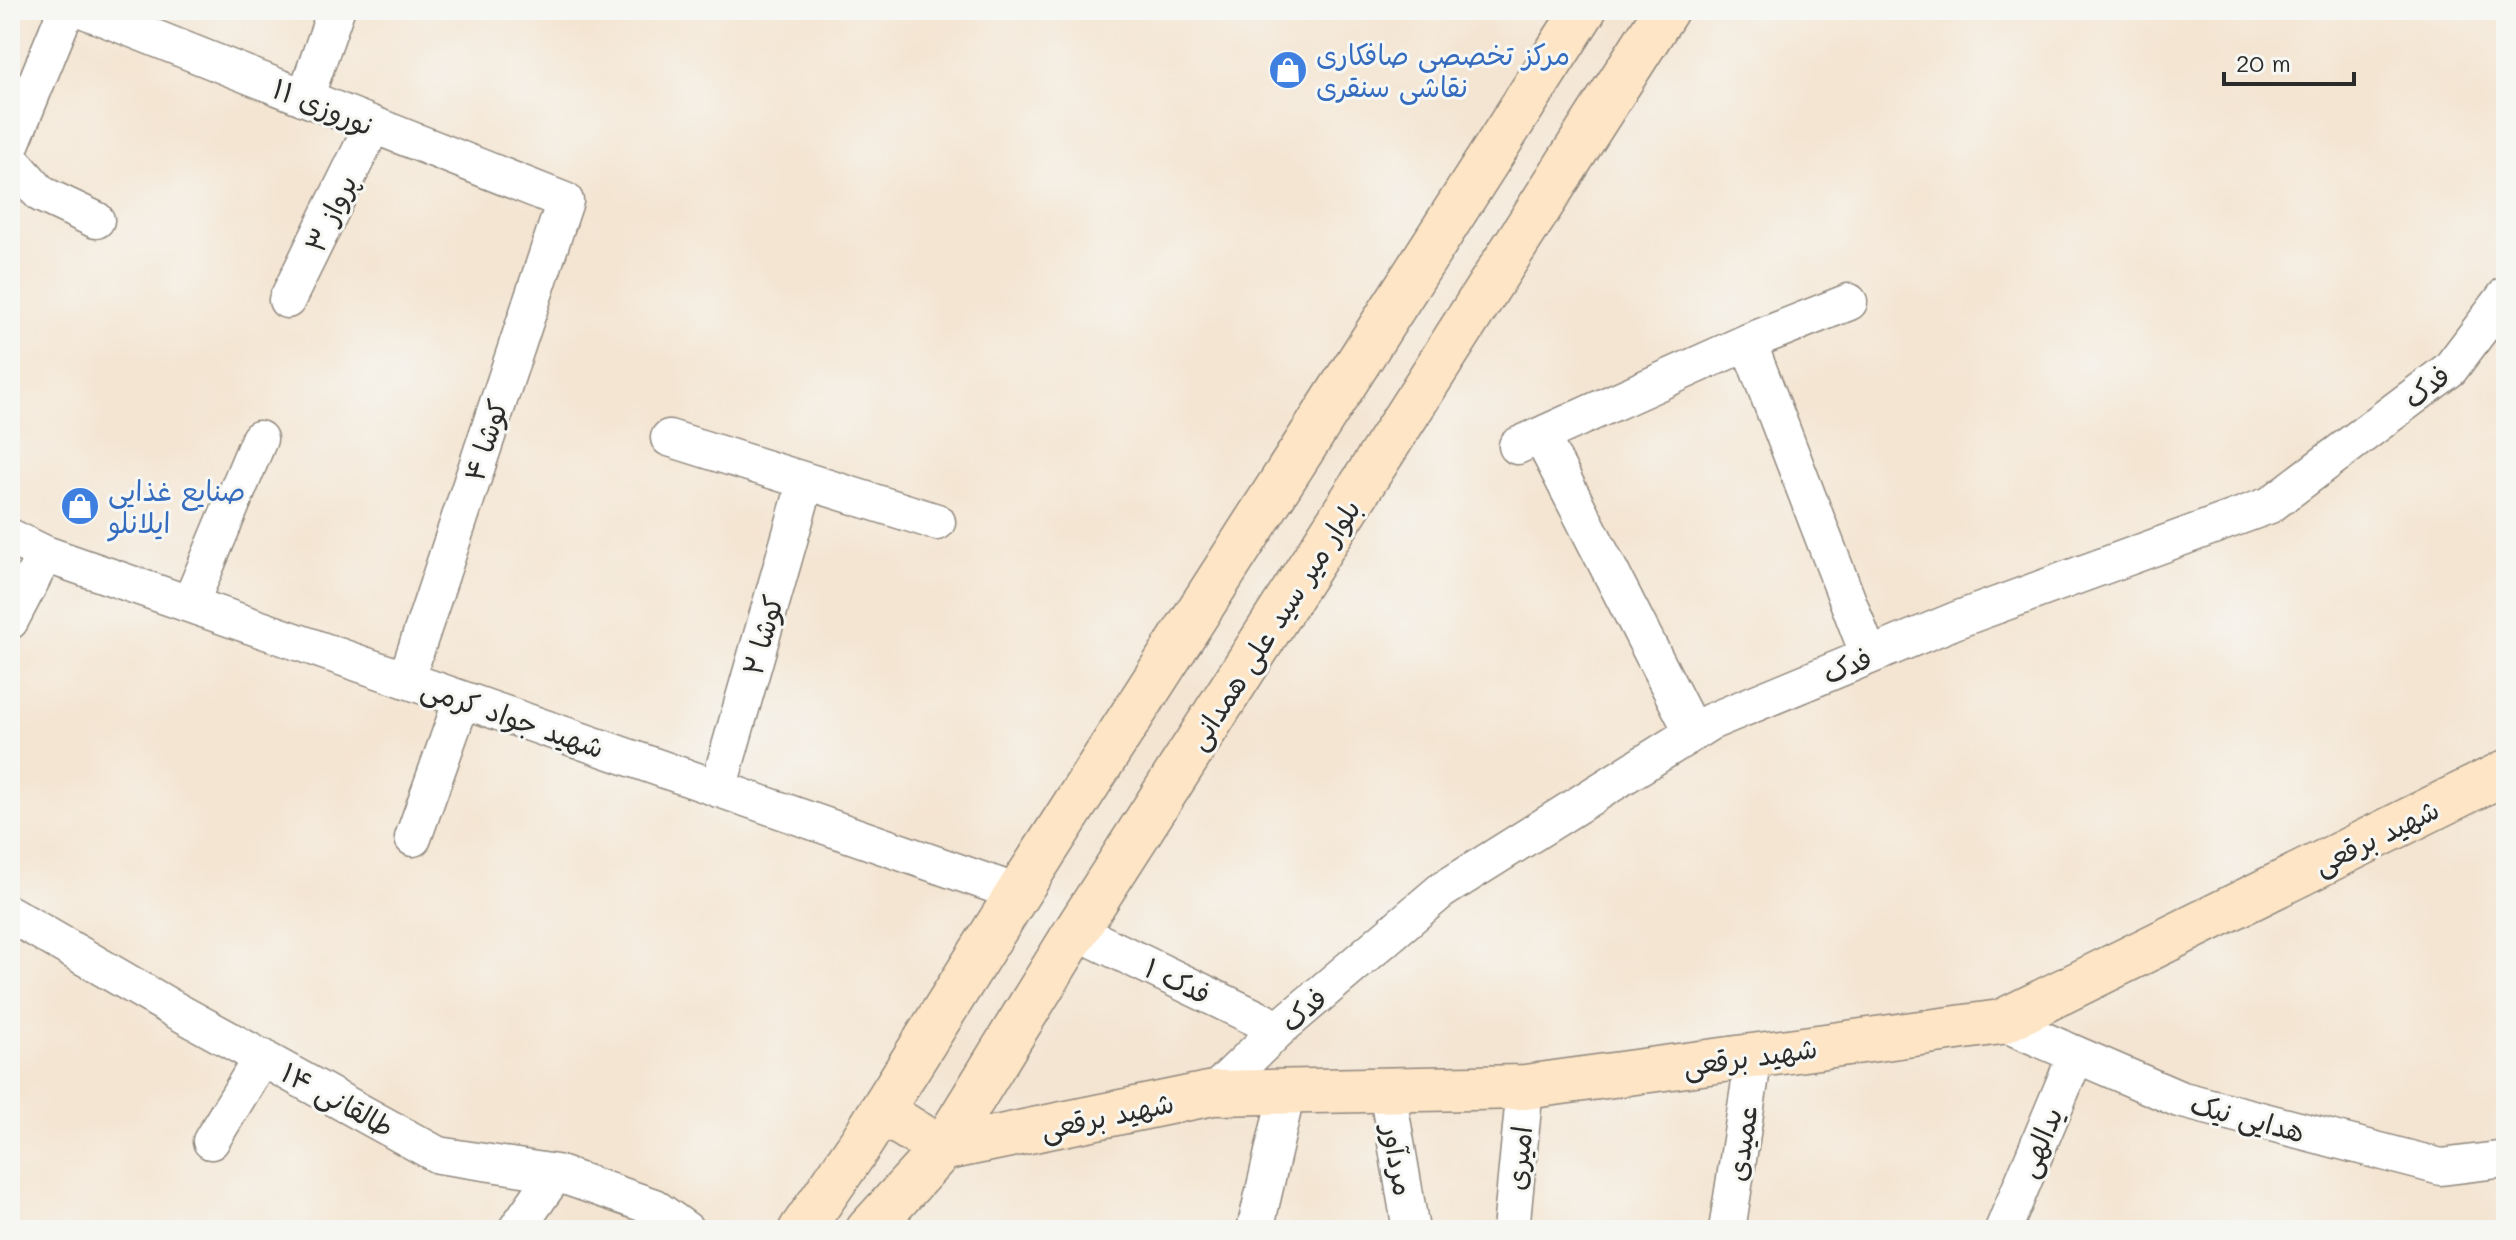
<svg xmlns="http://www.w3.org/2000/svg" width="2516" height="1240" viewBox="0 0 2516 1240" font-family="Mali,'Playpen Sans Arabic',sans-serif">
	<rect width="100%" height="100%" fill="#f6f6f2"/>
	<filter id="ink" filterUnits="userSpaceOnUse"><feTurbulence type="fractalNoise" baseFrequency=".0125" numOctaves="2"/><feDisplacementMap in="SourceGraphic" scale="16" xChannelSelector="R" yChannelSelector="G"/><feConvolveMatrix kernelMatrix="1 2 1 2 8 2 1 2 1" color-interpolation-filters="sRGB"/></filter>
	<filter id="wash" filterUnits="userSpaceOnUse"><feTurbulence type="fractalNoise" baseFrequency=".006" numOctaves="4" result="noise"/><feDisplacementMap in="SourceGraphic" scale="32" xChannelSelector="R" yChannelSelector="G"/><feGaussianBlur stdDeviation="1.8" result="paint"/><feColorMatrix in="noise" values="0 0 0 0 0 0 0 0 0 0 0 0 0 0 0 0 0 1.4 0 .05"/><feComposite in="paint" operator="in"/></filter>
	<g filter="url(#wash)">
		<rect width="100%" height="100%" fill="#f4e5d2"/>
	</g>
	<g filter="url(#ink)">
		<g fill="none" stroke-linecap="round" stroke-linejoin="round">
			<defs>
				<path id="street" d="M84,10L565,201L406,680
					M305,98L336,10
					M10,147L66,10
					M10,159L41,194L96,220
					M287,300L373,125
					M1748,342L1869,656
					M1541,436L1693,733
					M669,438L937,522
					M1517,446L1748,342L1849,302
					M10,537L45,554L1018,893
					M190,604L259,439
					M10,621L45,554
					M718,789L806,481
					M413,838L462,700
					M10,914L177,1011L438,1155L556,1173L654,1207L686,1230
					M1076,931L1279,1029
					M2001,1022L2179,1099L2441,1167L2506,1159
					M1387,1090L1411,1230
					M1213,1093L1279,1029L1441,891L1710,722L1959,619L2270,505L2450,369L2506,295
					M211,1141L262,1057
					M516,1230L556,1173
					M1255,1230L1287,1092
					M1511,1230L1525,1087
					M1727,1230L1754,1056
					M2003,1230L2076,1055"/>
				<path id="secondary" d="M881,1111L942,1149L1213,1093L1525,1087L2001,1022L2506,772
					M801,1230L861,1143L1018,893L1584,10
					M868,1230L942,1149L1076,931L1666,10"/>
			</defs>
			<!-- street casing -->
			<use href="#street" stroke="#90887e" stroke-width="39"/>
			<!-- secondary casing -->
			<use href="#secondary" stroke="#90887e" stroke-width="47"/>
			<!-- street -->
			<use href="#street" stroke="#fff" stroke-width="36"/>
			<!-- secondary -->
			<use href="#secondary" stroke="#fde5c5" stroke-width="44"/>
		</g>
	</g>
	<!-- icons -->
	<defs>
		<symbol id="shop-disc" viewBox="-11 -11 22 22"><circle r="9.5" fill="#3f7fe0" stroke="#f6f6f2"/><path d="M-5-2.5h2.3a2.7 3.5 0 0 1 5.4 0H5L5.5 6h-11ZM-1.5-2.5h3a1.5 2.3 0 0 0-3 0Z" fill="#fff"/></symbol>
	</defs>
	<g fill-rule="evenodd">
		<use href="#shop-disc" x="1266" y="48" width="44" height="44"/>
		<use href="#shop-disc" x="58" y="484" width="44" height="44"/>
	</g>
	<g text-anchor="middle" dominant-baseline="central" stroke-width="6" stroke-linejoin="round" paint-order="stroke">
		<!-- shop labels -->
		<g font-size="28" fill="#366cbe" stroke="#f6f6f2" text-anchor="start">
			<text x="1316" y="54">مرکز تخصصی صافکاری<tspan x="1316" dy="32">نقاشی سنقری</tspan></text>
			<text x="108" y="490">صنایع غذایی<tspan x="108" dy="32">ایلانلو</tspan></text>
		</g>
		<!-- street labels -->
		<g font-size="28" fill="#2b2b2b" stroke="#f6f6f2">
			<text transform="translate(324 106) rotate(22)">نوروزی ۱۱</text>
			<text transform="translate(330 213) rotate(-64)">پرواز ۳</text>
			<text transform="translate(2426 386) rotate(-39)">فدک</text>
			<text transform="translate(485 440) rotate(-72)">کوشا ۴</text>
			<text transform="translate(1273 624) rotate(-57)">بلوار میر سید علی همدانی</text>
			<text transform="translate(762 635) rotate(-74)">کوشا ۲</text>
			<text transform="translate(1847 665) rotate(-23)">فدک</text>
			<text transform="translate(513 717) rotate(19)">شهید جواد کرمی</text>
			<text transform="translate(2376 836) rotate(-26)">شهید برقعی</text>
			<text transform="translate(1178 980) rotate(26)">فدک ۱</text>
			<text transform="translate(1303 1009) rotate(-41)">فدک</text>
			<text transform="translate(1750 1056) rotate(-8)">شهید برقعی</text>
			<text transform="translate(338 1099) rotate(29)">طالقانی ۱۴</text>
			<text transform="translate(1107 1115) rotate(-12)">شهید برقعی</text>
			<text transform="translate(2248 1117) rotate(15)">هدایی نیک</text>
			<text transform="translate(2039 1142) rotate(-67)">یدالهی</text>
			<text transform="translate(1741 1143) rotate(-81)">عمیدی</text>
			<text transform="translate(1518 1158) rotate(-84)">امیری</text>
			<text transform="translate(1399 1160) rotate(80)">مردآور</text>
		</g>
	</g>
	<!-- margin -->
	<rect width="2516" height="1240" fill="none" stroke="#f6f6f2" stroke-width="40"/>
	<!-- scale -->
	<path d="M2224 72v12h130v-12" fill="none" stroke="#2b2b2b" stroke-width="4"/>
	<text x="2236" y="72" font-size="24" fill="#2b2b2b" stroke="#f6f6f2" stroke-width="6" paint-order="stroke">20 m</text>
</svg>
